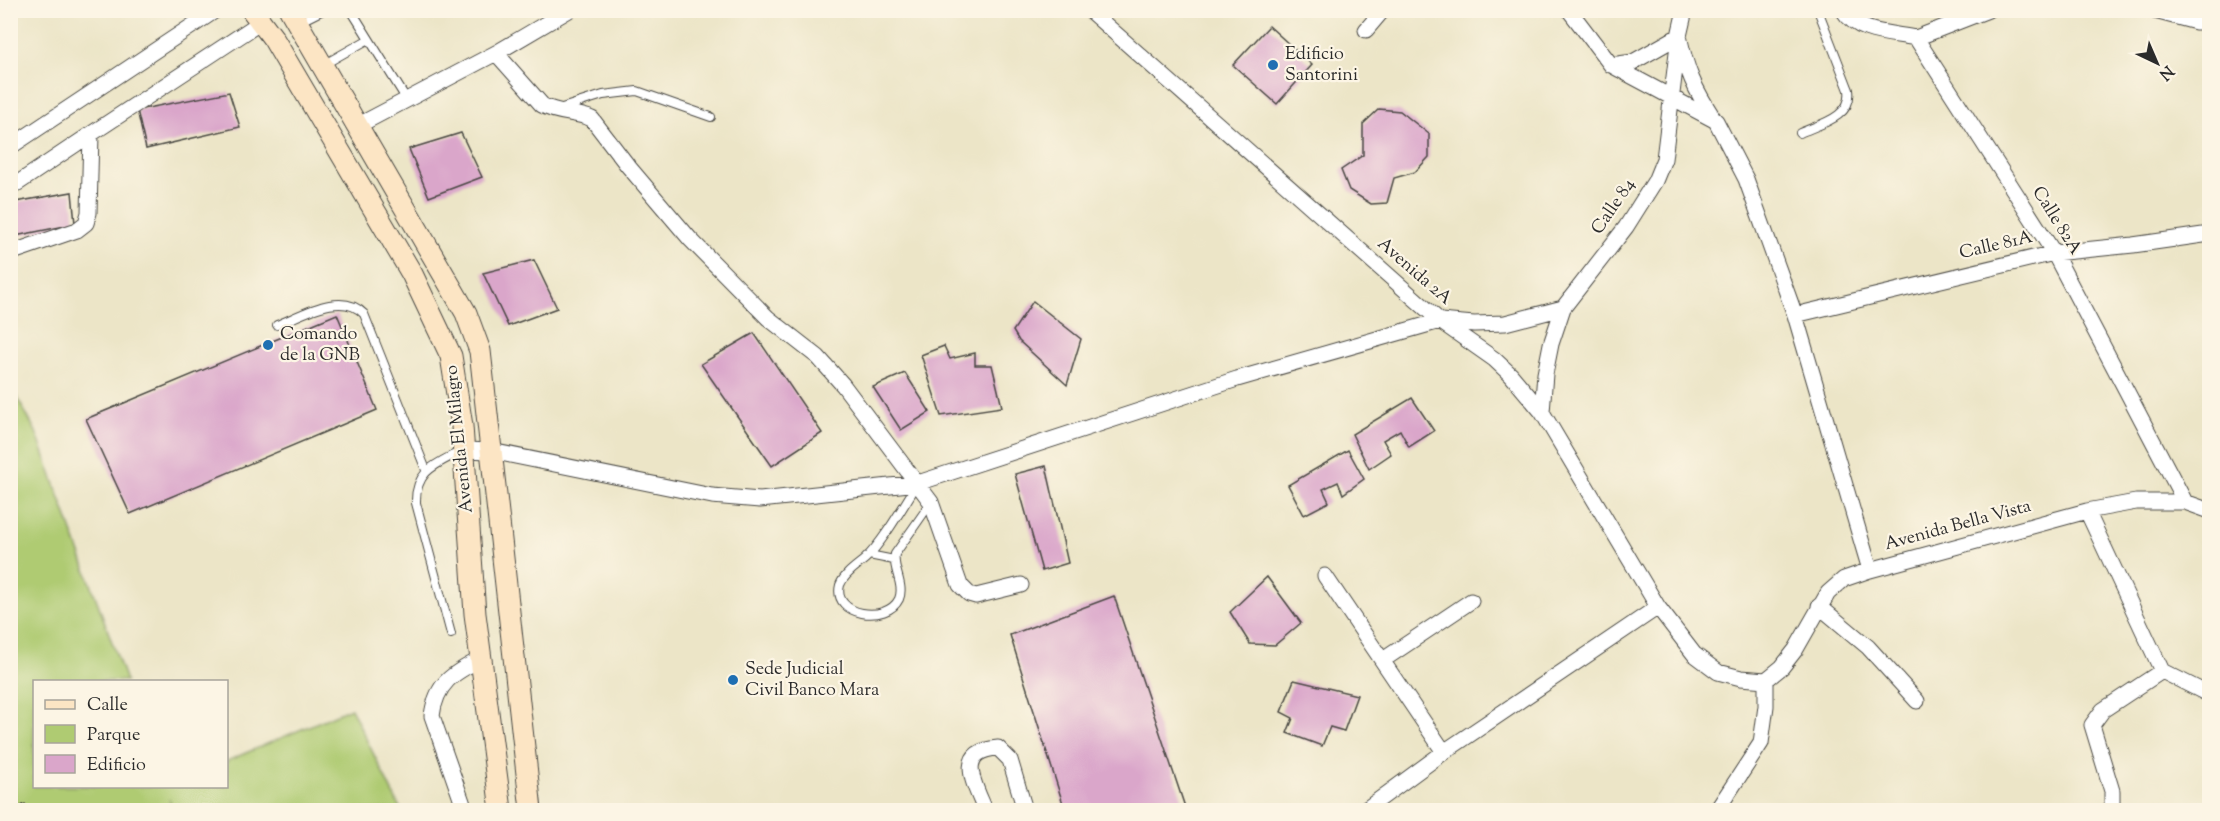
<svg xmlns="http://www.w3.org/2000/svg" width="2220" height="821" viewBox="0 0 2220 821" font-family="'Sorts Mill Goudy',serif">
	<rect width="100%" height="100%" fill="#fcf5e5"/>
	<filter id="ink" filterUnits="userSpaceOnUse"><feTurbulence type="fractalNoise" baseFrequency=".0167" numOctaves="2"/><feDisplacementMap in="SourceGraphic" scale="12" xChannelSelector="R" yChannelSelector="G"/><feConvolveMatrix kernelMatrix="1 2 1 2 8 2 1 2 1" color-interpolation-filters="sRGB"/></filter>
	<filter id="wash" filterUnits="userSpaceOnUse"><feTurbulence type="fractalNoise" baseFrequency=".008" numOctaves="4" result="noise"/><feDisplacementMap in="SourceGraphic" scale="24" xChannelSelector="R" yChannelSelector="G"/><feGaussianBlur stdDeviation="1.35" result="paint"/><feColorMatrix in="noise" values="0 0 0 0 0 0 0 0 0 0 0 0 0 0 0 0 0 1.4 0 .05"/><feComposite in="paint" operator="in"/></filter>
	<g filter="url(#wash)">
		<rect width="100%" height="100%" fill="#ece5c7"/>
		<!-- green -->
		<path fill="#afcb72" stroke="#6d7b4e" stroke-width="1.5" d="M10,384L36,432L126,681L34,682V786H226L227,761L351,708L401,810H175L169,799L174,810H11Z"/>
		<g id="blocks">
			<!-- building -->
			<path fill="#daa6ca" d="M1269,26L1312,65L1277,104L1233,65Z
				M229,92L240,127L146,149L137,110Z
				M1379,109L1400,111L1429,134V157L1415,172L1394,178L1387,203L1371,204L1349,190L1341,170L1363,155V124Z
				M461,133L482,177L429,197L409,149Z
				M72,192L75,224L10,237V203Z
				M534,260L557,308L508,326L483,273Z
				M1033,301L1081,339L1067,385L1019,341L1013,331Z
				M337,314L377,410L130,514L86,419Z
				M754,333L822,433L772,466L701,364Z
				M944,346L950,359L975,353V365H992L1002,407L941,416L921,355Z
				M905,373L930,412L901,430L873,387Z
				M1412,398L1434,431L1409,447L1400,430L1383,440L1391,454L1369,469L1352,434Z
				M1348,450L1364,479L1343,494L1338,482L1323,489L1329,502L1304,515L1288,485Z
				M1046,466L1068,563L1042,571L1015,474Z
				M1267,577L1301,623L1275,645L1250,644L1230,612Z
				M1114,596L1186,810H1065L1010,635Z
				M1294,680L1357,695L1344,731L1330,727L1322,746L1287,733L1293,718L1281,712Z
				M25,804L28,810H14Z"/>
		</g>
	</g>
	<g filter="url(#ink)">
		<use href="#blocks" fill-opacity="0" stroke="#484742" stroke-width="1.5"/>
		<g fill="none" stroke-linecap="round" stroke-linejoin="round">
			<defs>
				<path id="lane" d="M351,10L407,100
					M299,22L323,10
					M323,65L369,39
					M562,108L603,95L637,91L711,117
					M1800,133C1820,124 1853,117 1849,90L1818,10
					M277,325C302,315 342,290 364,314L426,470
					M918,483C903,506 884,541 865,559C857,566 844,574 840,585C832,616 887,624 899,599C905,585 892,568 895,554L930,504
					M869,555L894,560
					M451,634L416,503C415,470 437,464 461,451"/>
				<path id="street" d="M1089,10L1440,321L1494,359L1511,375L1542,412L1658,607L1694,654L1718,672L1741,678L1766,680
					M1569,10L1611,65L1716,121L1746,179L1795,315L1870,570
					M1843,10C1857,34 1892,33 1916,38
					M1988,10L1916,38L2054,253L2185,502
					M2151,10L2196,22H2210
					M1366,30L1383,10
					M496,53L542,105C558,114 576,112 592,119L628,166L690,239L768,318L818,357L843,385L931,502L960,585L969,594L976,596L1021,585
					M1611,65L1633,62L1679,36C1687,72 1694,88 1714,119
					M357,126L496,53L569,10
					M10,147L216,10
					M18,183L91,134
					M10,253L77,230L86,223L89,213L91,134L261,22
					M1795,315L2054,253L2133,245L2210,234
					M1542,412L1545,374L1551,344L1563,308L1626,227L1655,181L1664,159L1679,36L1685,10
					M464,450L491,451L712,496L760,500L918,483L1237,379L1440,321L1474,324L1505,323L1563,308
					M2087,511L2162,671L2103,710L2092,725L2112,791V809L2110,810
					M1325,576L1444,752
					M1819,606L1868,647L1917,701
					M1383,660L1471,601
					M2162,671L2210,695
					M1766,680L1782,667L1796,649L1828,593L1844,579L1870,570L2087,511L2136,502H2185L2210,511
					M465,810L432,716C436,683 453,673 481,659
					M985,810C975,785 954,751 998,748L1010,760L1025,810
					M1365,810L1444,752L1658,607
					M1717,810L1761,743L1766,706V680"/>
				<path id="secondary" d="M252,10L273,38L412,274L451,356L462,426L475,614L501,810
					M290,10L466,313L480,351L531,810"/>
			</defs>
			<!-- lane casing -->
			<use href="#lane" stroke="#484742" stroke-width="10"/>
			<!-- street casing -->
			<use href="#street" stroke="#484742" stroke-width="17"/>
			<!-- secondary casing -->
			<use href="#secondary" stroke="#484742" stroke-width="23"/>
			<!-- lane -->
			<use href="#lane" stroke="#fff" stroke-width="8"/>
			<!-- street -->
			<use href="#street" stroke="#fff" stroke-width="15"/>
			<!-- secondary -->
			<use href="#secondary" stroke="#fce5c4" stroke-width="21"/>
		</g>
	</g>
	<!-- markers -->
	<g fill="#1f6fb2" stroke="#fcf5e5" stroke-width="2">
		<circle cx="1273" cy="65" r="6"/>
		<circle cx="268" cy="345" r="6"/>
		<circle cx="733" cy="680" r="6"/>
	</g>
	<g text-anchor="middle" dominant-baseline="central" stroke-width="4.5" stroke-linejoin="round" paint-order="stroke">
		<!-- poi labels -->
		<g font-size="18" fill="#2b2b2b" stroke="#fcf5e5" text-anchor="start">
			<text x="1285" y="55">Edificio<tspan x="1285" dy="21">Santorini</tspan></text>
			<text x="280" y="335">Comando<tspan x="280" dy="21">de la GNB</tspan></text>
			<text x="745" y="670">Sede Judicial<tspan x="745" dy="21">Civil Banco Mara</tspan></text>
		</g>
		<!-- street labels -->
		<g font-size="18" fill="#2b2b2b" stroke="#fcf5e5">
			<text transform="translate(1614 207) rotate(-56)">Calle 84</text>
			<text transform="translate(2056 221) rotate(58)">Calle 82A</text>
			<text transform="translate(1996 246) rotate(-13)">Calle 81A</text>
			<text transform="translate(1414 272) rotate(41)">Avenida 2A</text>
			<text transform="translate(460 439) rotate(-96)">Avenida El Milagro</text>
			<text transform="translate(1958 526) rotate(-15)">Avenida Bella Vista</text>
		</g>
	</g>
	<!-- margin -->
	<rect width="2220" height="821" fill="none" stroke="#fcf5e5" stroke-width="36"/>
	<!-- legend -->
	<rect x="33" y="680" width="195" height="108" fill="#fcf5e5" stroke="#a8a49b" stroke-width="1.5"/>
	<rect x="45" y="700" width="30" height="9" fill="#fce5c4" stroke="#a8a49b" stroke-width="1.5"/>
	<text x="87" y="710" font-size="18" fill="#2b2b2b">Calle</text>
	<rect x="45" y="725" width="30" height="18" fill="#afcb72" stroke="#a8a49b" stroke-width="1.5"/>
	<text x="87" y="740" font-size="18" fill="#2b2b2b">Parque</text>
	<rect x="45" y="755" width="30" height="18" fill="#daa6ca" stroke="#a8a49b" stroke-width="1.5"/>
	<text x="87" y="770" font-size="18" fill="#2b2b2b">Edificio</text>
	<!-- north arrow -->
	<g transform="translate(2157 63) rotate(136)" stroke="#fcf5e5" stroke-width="4.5" paint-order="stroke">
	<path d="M0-4.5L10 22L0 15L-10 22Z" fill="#2b2b2b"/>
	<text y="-9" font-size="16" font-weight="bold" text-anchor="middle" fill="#2b2b2b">N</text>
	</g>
</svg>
